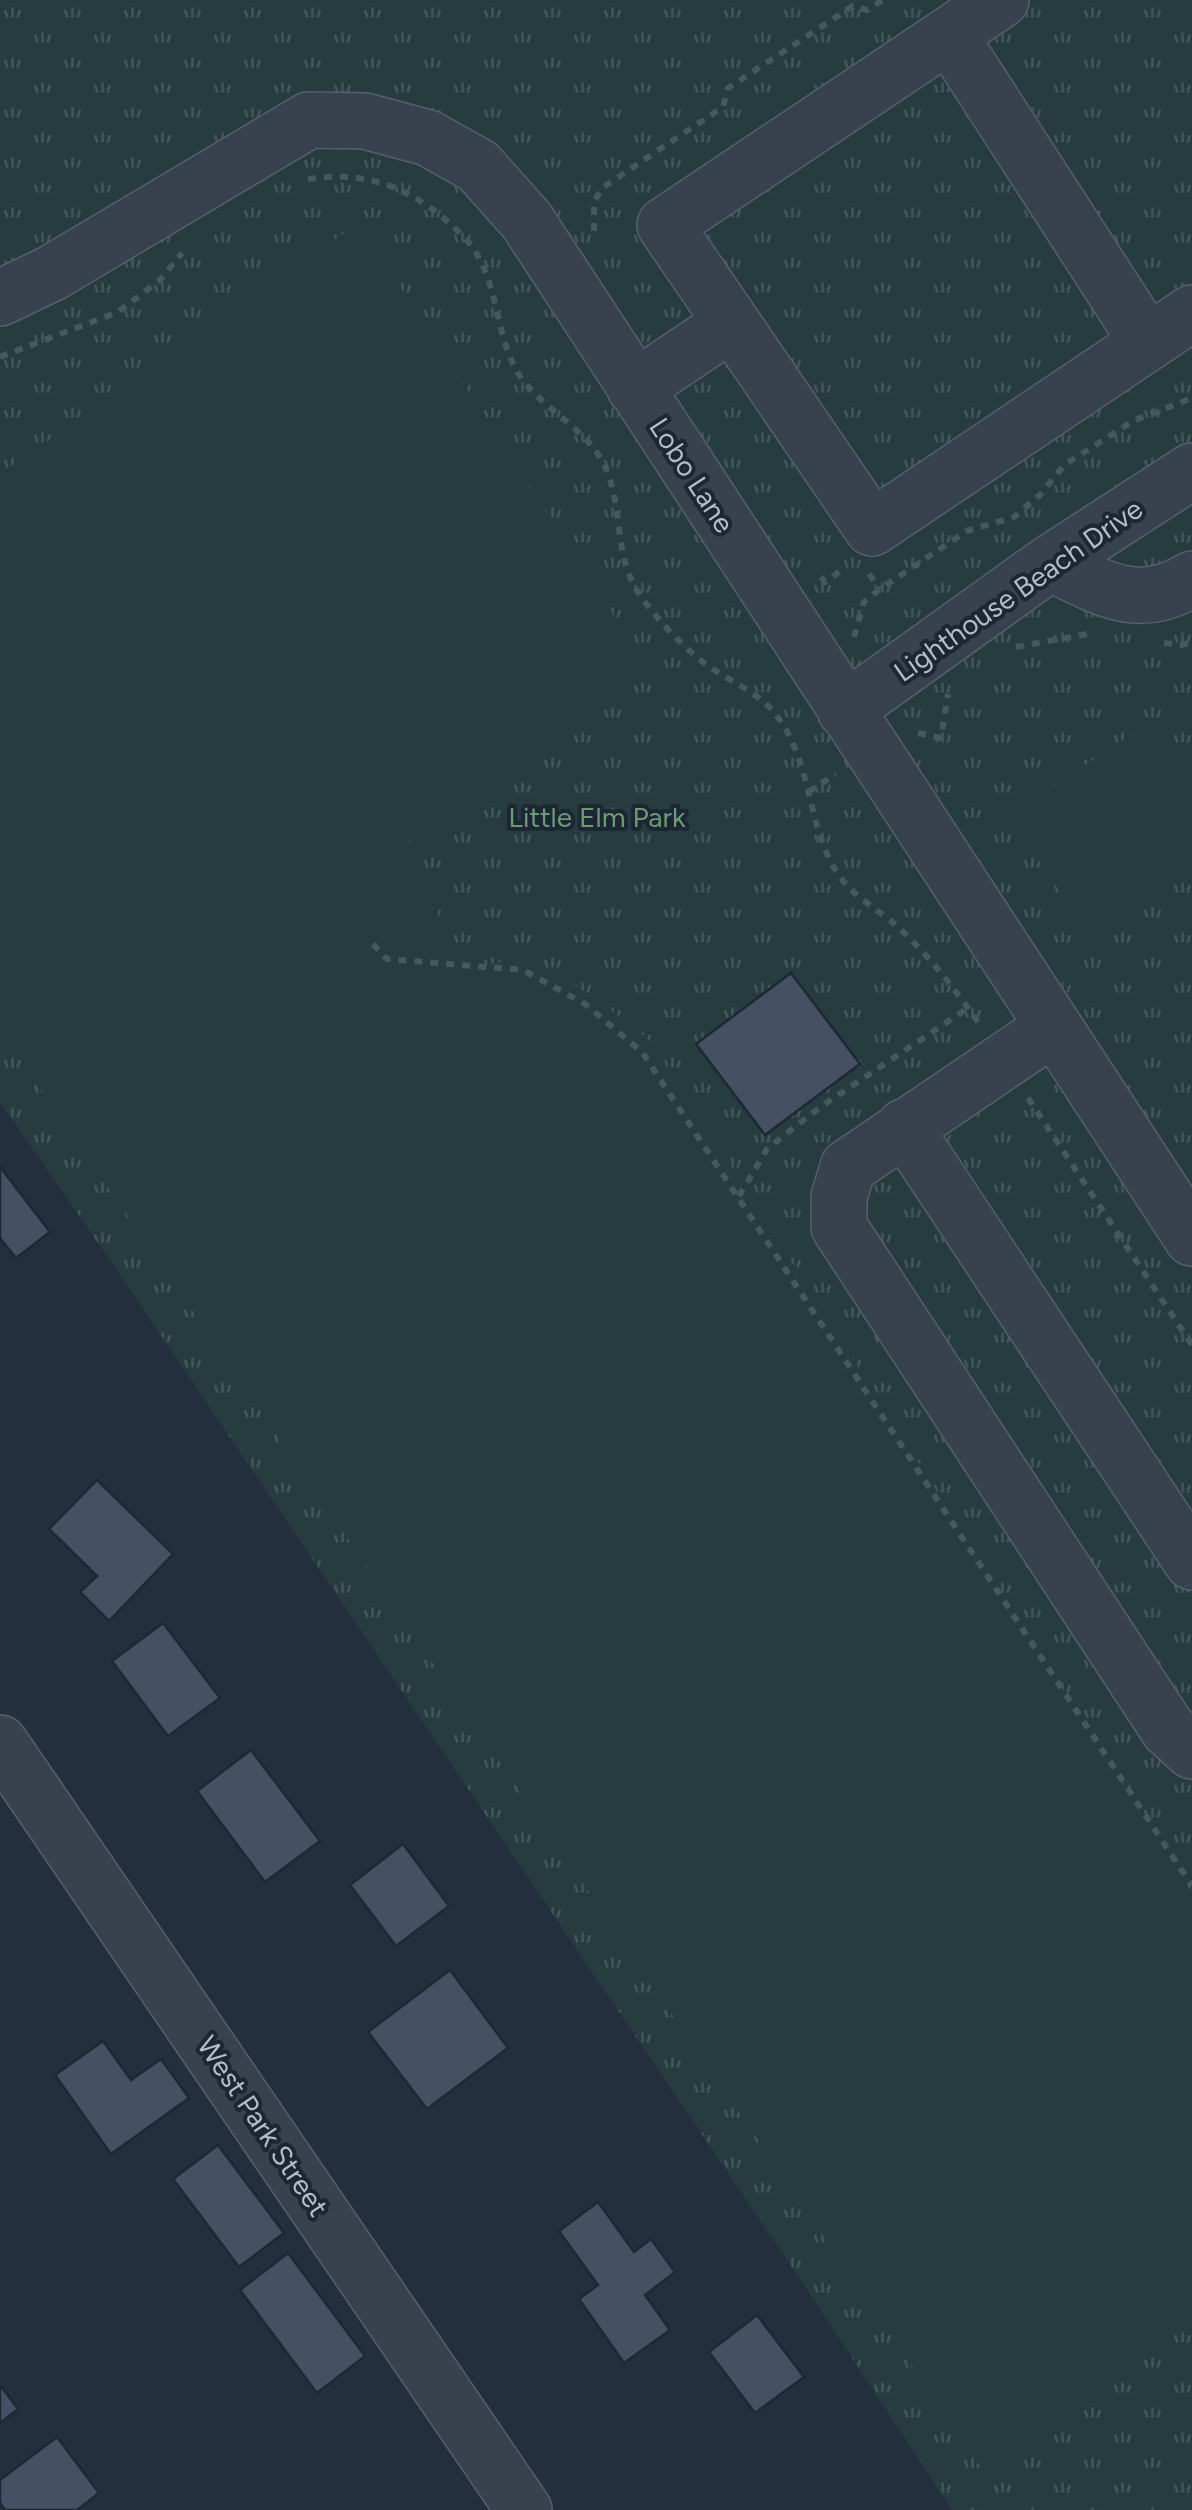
<svg xmlns="http://www.w3.org/2000/svg" width="1192" height="2510" viewBox="0 0 1192 2510" font-family="Figtree,sans-serif">
	<defs>
		<pattern id="park-tufts" width="24" height="20" patternUnits="userSpaceOnUse" patternTransform="scale(2.5)"><rect width="24" height="20" fill="#263c3f"/><path d="M3 7l-1-3M5 7V3M7 7l1-3M15 17l-1-3M17 17v-4M19 17l1-3" fill="none" stroke="#435659"/></pattern>
	</defs>
	<rect width="100%" height="100%" fill="#242f3e"/>
	<!-- park -->
	<path fill="url(#park-tufts)" d="M0,0H1192V2510H952L808,2291L114,1266L0,1102Z"/>
	<!-- pitch -->
	<path fill="#263c3f" d="M359,223L644,663L396,851L472,967C486,966 506,959 519,962C569,974 615,1012 653,1044L1192,1893V2311L984,2471L0,1029V474Z
		M1156,718L1192,772V871L1091,938L1009,816Z"/>
	<!-- building -->
	<path fill="#455162" stroke="#1f2835" stroke-width="2.5" d="M791,973L860,1064L765,1135L696,1044Z
		M0,1167L50,1232L16,1258L0,1238Z
		M97,1480L173,1554L109,1621L80,1592L97,1576L49,1529Z
		M163,1623L220,1698L168,1736L112,1661Z
		M251,1750L320,1841L265,1882L197,1791Z
		M403,1844L449,1906L396,1946L350,1885Z
		M450,1970L508,2048L427,2109L368,2032Z
		M103,2041L131,2080L161,2059L189,2098L111,2154L55,2075Z
		M218,2145L284,2233L239,2267L173,2179Z
		M598,2202L634,2252L651,2239L675,2272L645,2295L670,2330L624,2363L579,2299L598,2285L559,2231Z
		M288,2253L365,2356L317,2393L240,2290Z
		M757,2315L804,2377L755,2413L709,2352Z
		M0,2385L18,2409L0,2423Z
		M57,2437L99,2493L77,2510H5L0,2503V2480Z"/>
	<g fill="none" stroke-linecap="round" stroke-linejoin="round">
		<defs>
			<path id="minor" d="M1001,0L665,225L872,528L1192,313
				M949,35L1148,343
				M0,298L52,273L309,120L365,121L428,138L478,166L527,221L1192,1238
				M635,388L732,323
				M1050,563C1101,587 1138,613 1192,579
				M845,710L1050,563L1192,471
				M1054,1027L848,1167L839,1197V1227L1168,1729L1192,1751
				M904,1127L1192,1562
				M0,1743L524,2510"/>
		</defs>
		<!-- minor casing -->
		<use href="#minor" stroke="#565f6c" stroke-width="58"/>
		<!-- path -->
		<path stroke="#44595c" stroke-width="6" stroke-dasharray="8 8" stroke-linecap="butt" d="M308,179C373,169 419,192 464,237C503,278 491,340 525,383C549,413 592,433 607,471C622,508 615,553 636,589C652,614 679,643 703,662C726,680 758,691 776,715C813,761 806,829 840,877C853,896 880,911 897,926C929,956 955,989 980,1025
			M594,231V202L602,188L723,107L728,88L853,6L867,10L883,0
			M0,357L118,312L160,280L182,253
			M869,574L880,589
			M821,577L825,582L846,567
			M854,637L864,602L880,589L967,531L1014,517L1041,494L1064,465L1133,421L1192,398
			M1164,643L1182,645L1192,642
			M1016,647L1087,634
			M918,733L941,738L948,694
			M808,792L836,774
			M373,944L387,959L523,970L585,1004L642,1052L1192,1886
			M1028,1098L1192,1345
			M739,1196L767,1149L819,1108L968,1008"/>
		<!-- minor -->
		<use href="#minor" stroke="#38414e" stroke-width="55"/>
	</g>
	<g text-anchor="middle" dominant-baseline="central" stroke-width="8" stroke-linejoin="round" paint-order="stroke">
		<!-- street labels -->
		<g font-size="28" fill="#b4bcc9" stroke="#1d2633">
			<text transform="translate(692 475) rotate(57)">Lobo Lane</text>
			<text transform="translate(1018 590) rotate(-35)">Lighthouse Beach Drive</text>
			<text transform="translate(263 2126) rotate(56)">West Park Street</text>
		</g>
		<!-- park labels -->
		<g font-size="28" fill="#6b9a76" stroke="#1d2633">
			<text x="597" y="817">Little Elm Park</text>
		</g>
	</g>
</svg>
